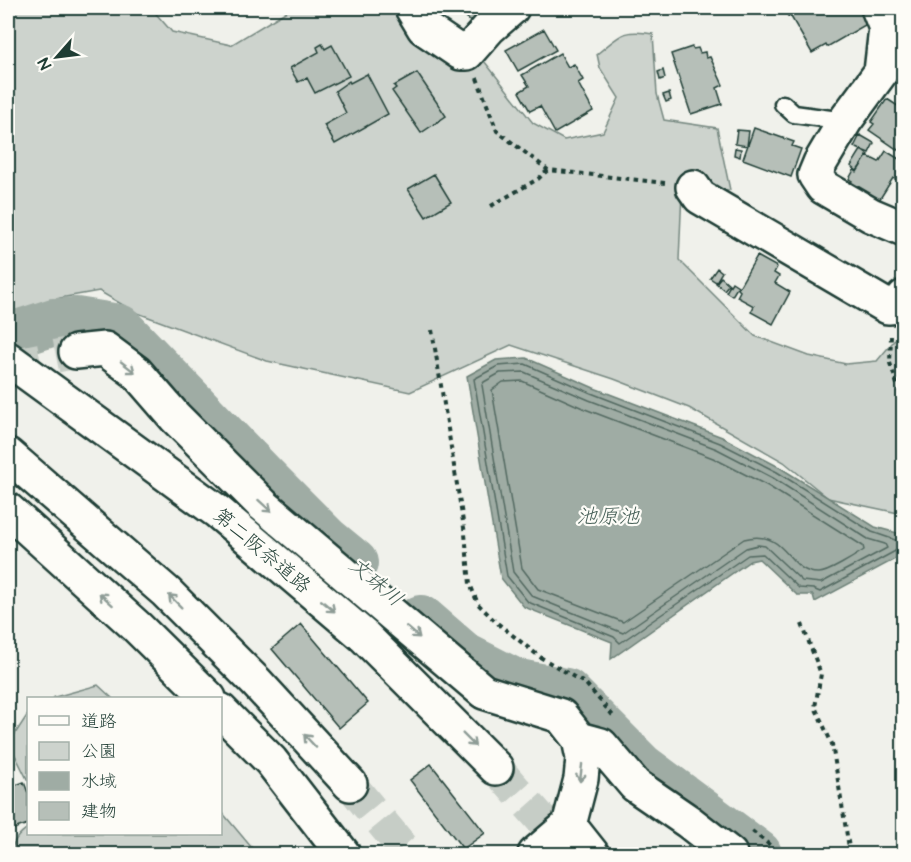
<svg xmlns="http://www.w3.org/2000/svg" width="911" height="862" viewBox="0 0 911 862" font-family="'Architects Daughter','Klee One',sans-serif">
	<rect width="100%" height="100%" fill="#f0f1eb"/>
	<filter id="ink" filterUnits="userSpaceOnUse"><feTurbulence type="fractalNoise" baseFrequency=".0167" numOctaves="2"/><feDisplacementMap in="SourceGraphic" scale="12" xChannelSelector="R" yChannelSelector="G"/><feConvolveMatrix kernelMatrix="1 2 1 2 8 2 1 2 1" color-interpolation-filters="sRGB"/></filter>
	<g filter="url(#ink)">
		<!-- green -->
		<path fill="#cdd3cd" stroke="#768880" stroke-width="1.5" d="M8,8H151L172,32L231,45L287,11V8H404L481,57L533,123L564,140L603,132L619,98L600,68L597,54C620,36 622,28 653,34L657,94L664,120L717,128L730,190L682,191L679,260L755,336L809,356L846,364L877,361L903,330V514L828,498L784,462L689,408L614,379L511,345L410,392L267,361L135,312L99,291L60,298L23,315L8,305Z
			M98,685L112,698H53L55,697Z
			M28,714V781L9,743Z
			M221,811L257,854H11C11,844 19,833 28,828V834H220Z"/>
		<!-- water -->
		<path fill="#9faca4" stroke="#6c8077" stroke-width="1.5" d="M526,358L594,388L722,437L779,467L875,527L897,533L903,539V552L899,557L815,602L813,595H797L759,559L750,561L611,659L612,642L524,607L501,578L467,376L496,360Z"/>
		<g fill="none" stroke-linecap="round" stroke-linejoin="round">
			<!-- shore -->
			<path stroke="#526961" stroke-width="1.5" d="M524,372L589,400L717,449L773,478L868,539L885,544L887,548L821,583L802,581L765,546L758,545L746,548L623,633L532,596L513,572L482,385L484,382L500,373Z
				M522,381L585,409L713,458L768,486L863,546L864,550C855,556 828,573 819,573C786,574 789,528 744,539L623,622L538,589L522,568L492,390L503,382Z
				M904,543L872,532L777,472L720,443L591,393L525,364L498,366L474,379L507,576L528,602L614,637L620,643L748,555L763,554L799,588L813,589L820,592L899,549H904"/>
			<!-- river -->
			<path stroke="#9faca4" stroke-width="48" d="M8,337L54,322L76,321L119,328L264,478L326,540L354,563
				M421,619L465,657L514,682L566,692L641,767L758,854"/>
		</g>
		<!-- building -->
		<path fill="#b6bfb8" stroke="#1f3d34" stroke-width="1.5" d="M454,8H503L475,28L464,14L461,17Z
			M783,8H865L872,21L827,47L826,45L812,53L790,15L788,16Z
			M544,29L556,50L518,71L506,50Z
			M904,30V77L890,76L894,31Z
			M322,44L325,49L332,45L349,76L315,93L307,78L298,82L290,68L319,52L317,47Z
			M692,47L693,49L698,48L700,53L705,52L706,58L710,57L723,85L717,88L722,104L691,114L671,54Z
			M560,53L568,67L574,64L583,80L578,83L593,111L555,133L540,106L530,111L519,92L529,86L522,75Z
			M663,70L665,78L660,80L658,72Z
			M417,73L446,116L421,133L392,91L396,88L394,86Z
			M367,74L388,114L335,144L324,125L346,113L335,91L349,81L350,83Z
			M669,93L671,100L666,102L663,95Z
			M887,99L904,110V154L869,130L874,124L871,122Z
			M754,128L794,142L792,146L801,149L791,177L743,159Z
			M737,130L749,131L747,146L735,144Z
			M860,135L874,143L869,153L854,147Z
			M735,148L741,149L740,157L734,155Z
			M861,150L868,155L857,171L851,166Z
			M886,151L904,162V169L897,180L893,178L876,205L847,187L852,181L849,179L854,170L857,172L867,156L879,162Z
			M434,174L451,202L426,217L408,189Z
			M757,256L777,267L774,273L779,276L775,283L790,292L773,324L751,312L754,306L737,297L740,291L738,289Z
			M717,268L722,272L716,282L710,278Z
			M721,277L729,284L724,290L716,283Z
			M732,282L738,286L732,296L726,292Z
			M301,624L368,703L339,728L272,649Z
			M431,764L485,833L463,849L410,780Z
			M24,782L28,793V824L8,831V788Z"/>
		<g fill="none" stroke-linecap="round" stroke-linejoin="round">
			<!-- street-tunnel -->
			<path stroke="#c6cdc6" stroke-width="33" stroke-dasharray="33 16" stroke-linecap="butt" d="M8,366L76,352"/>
			<!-- highway-tunnel -->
			<path stroke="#c6cdc6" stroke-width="33" stroke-dasharray="33 16" stroke-linecap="butt" d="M496,768L572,854
				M350,784L408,854"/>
			<defs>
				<path id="lane" d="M783,104L794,114L845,121"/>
				<path id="street" d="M412,8L424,28L461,53H467L489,28L512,8
					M878,8L886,28L881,72L845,121L820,163L815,175L823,187L871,215L904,229
					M693,187L700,197L888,307L898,306L904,297
					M76,352L105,349L136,372L175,417L263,505L484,692L561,716L579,739L583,758L581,779L569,825L535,854
					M8,510L137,627L209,698
					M220,710L271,761L343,854
					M579,739L601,745L635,785L689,822L730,854
					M569,825L592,854"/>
				<path id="highway" d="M8,359L218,512L364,636L496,768
					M8,455L166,592L256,682L350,784"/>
			</defs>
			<!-- lane casing -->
			<use href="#lane" stroke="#1f3d34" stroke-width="21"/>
			<!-- street casing -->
			<use href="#street" stroke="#1f3d34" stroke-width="38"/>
			<!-- highway casing -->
			<use href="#highway" stroke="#1f3d34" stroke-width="38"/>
			<!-- path -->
			<path stroke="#1f3d34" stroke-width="4" stroke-dasharray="4.5 4.5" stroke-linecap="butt" d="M477,78L497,131L548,170L665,183
				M491,206L538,179L548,170
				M432,330L465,534L470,584L478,604L496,622L540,657L586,684L615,718
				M891,336L890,363L904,405
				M802,624L821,674L815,707L832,744L850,854
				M752,831L781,854"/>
			<!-- lane -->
			<use href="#lane" stroke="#fdfcf7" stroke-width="16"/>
			<!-- street -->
			<use href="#street" stroke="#fdfcf7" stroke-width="33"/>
			<!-- highway -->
			<use href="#highway" stroke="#fdfcf7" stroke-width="33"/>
		</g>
		<!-- one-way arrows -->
		<defs><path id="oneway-shaft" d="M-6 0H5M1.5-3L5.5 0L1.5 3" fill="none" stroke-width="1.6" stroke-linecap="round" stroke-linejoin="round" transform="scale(1.5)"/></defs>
		<g stroke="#8e9c96">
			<use href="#oneway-shaft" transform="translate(128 367) rotate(38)"/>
			<use href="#oneway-shaft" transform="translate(265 506) rotate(42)"/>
			<use href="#oneway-shaft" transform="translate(106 599) rotate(-138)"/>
			<use href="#oneway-shaft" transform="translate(175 601) rotate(-135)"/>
			<use href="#oneway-shaft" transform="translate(328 606) rotate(40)"/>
			<use href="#oneway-shaft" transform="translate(413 632) rotate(40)"/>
			<use href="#oneway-shaft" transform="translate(469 740) rotate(45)"/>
			<use href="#oneway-shaft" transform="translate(310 741) rotate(-133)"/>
			<use href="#oneway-shaft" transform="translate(581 773) rotate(97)"/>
		</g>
	</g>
	<g text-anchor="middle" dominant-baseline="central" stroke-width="4.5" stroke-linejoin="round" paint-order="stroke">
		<!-- street labels -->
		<g font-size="20" fill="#1f3d34" stroke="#fdfcf7">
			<text transform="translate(262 551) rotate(40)">第二阪奈道路</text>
		</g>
		<!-- water labels -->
		<g font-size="21" font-style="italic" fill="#455e56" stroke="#fdfcf7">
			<text x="608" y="516">池原池</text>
			<text transform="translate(376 582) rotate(40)">文珠川</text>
		</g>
	</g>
	<!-- margin -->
	<rect width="911" height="862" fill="none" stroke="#fdfcf7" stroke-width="30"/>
	<rect x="15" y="15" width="881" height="832" fill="none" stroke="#1f3d34" stroke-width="2" filter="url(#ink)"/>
	<!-- legend -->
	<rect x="27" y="697" width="195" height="138" fill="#fdfcf7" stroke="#a4b0a9" stroke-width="1.5"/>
	<rect x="39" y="716" width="30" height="9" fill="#fdfcf7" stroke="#a4b0a9" stroke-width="1.5"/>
	<text x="81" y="727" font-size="18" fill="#1f3d34">道路</text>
	<rect x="39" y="742" width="30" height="18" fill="#cdd3cd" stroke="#a4b0a9" stroke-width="1.5"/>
	<text x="81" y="757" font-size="18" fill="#1f3d34">公園</text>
	<rect x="39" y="772" width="30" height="18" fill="#9faca4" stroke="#a4b0a9" stroke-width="1.5"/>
	<text x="81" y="787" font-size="18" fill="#1f3d34">水域</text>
	<rect x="39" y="802" width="30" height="18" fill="#b6bfb8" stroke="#a4b0a9" stroke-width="1.5"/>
	<text x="81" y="817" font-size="18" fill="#1f3d34">建物</text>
	<!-- north arrow -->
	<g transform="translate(57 57) rotate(242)" stroke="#fdfcf7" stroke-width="4.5" paint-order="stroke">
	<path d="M0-4.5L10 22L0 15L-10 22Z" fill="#1f3d34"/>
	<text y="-9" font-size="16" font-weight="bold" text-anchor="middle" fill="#1f3d34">N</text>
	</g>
</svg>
